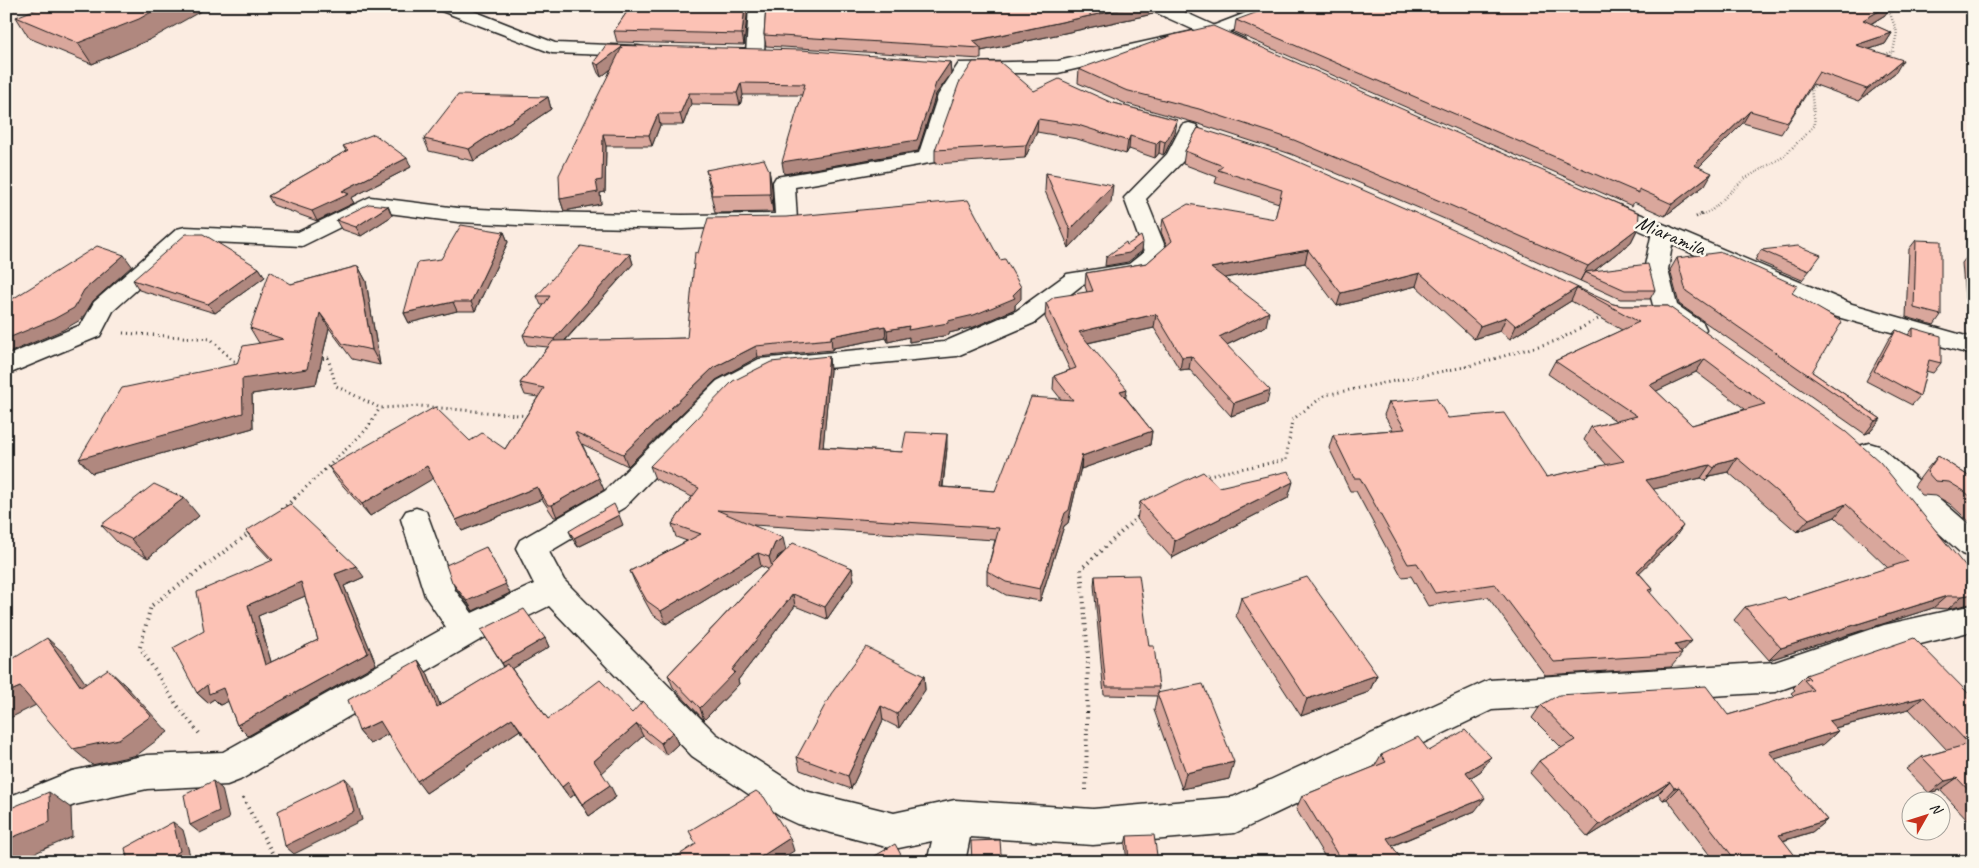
<svg xmlns="http://www.w3.org/2000/svg" width="1979" height="868" viewBox="0 0 1979 868" font-family="Caveat,sans-serif">
	<rect width="100%" height="100%" fill="#fbece1"/>
	<filter id="ink" filterUnits="userSpaceOnUse"><feTurbulence type="fractalNoise" baseFrequency=".02" numOctaves="2"/><feDisplacementMap in="SourceGraphic" scale="10" xChannelSelector="R" yChannelSelector="G"/><feConvolveMatrix kernelMatrix="1 2 1 2 8 2 1 2 1" color-interpolation-filters="sRGB"/></filter>
	<g filter="url(#ink)">
		<g fill="none" stroke-linecap="round" stroke-linejoin="round">
			<defs>
				<path id="minor" d="M437,6H461L555,43L638,46L644,47L647,51L644,55L638,56L552,53L439,10Z
					M749,6H766L764,54L761,58H749L746,54Z
					M1264,6H1288L1286,10L1218,36L1058,73H972L958,95L935,162L795,187L797,220L794,225L682,229L540,226L458,222L373,211L302,246L191,241L113,311L100,336L6,375V356L81,325L94,302L177,229L185,227L298,232L370,197L458,208L540,212L682,215L775,214L773,182L776,177L919,153L938,95L959,63L1058,61L1207,28Z
					M1189,123L1196,125L1199,129L1183,161L1146,199L1168,254L1144,275L1082,285L1034,323L957,356L773,373L735,393L625,507L549,552L564,580L716,734L805,791L894,813L955,800L1093,809L1233,797L1489,680L1775,662L1884,625L1973,605V631L1884,653L1775,692L1492,710L1235,833L1093,845L970,837L965,862H927L932,841L894,849L797,824L784,818L692,756L549,606L478,641L240,780L227,785L147,789L74,805L6,834V798L72,771L147,755L223,752L446,627L425,596L401,519L406,511L416,508L426,511L455,590L472,613L534,584L516,548L520,540L605,491L717,381L759,359L944,342L1016,311L1067,274L1129,264L1144,252L1124,198L1167,154L1182,125Z
					M1663,225L1671,227L1674,232L1668,270L1677,305L1703,323L1706,329L1703,335C1686,339 1663,323 1654,309L1644,270L1652,232L1655,227Z
					M1869,443L1879,446L1973,528V558L1962,554L1859,460L1855,453L1859,446Z"/>
				<path id="major" d="M1148,6H1171L1244,39L1247,43L1244,47H1232L1150,10Z
					M1604,199L1852,304L1973,338V355L1834,316L1596,211L1593,206L1596,201Z"/>
			</defs>
			<!-- minor casing -->
			<use href="#minor" stroke="#1c1c1c" stroke-width="3"/>
			<!-- major casing -->
			<use href="#major" stroke="#1c1c1c" stroke-width="3"/>
			<!-- path-far2 -->
			<path stroke="#1c1c1c" stroke-width="2.5" stroke-dasharray="0.5 2.5" stroke-linecap="butt" d="M6,15L18,6
				M1882,55L1893,52L1897,32L1887,6
				M1699,216L1712,210L1744,179L1783,157L1815,125L1811,88L1820,83"/>
			<!-- path-far1 -->
			<path stroke="#1c1c1c" stroke-width="3" stroke-dasharray="1 4" stroke-linecap="butt" d="M1696,217L1702,214
				M123,333L211,339L233,361L240,362
				M318,359L328,358L336,386L380,408L419,406L529,416
				M1203,476L1286,460L1292,420L1325,395L1469,366L1556,341L1602,317
				M295,498L366,430L380,408"/>
			<!-- path -->
			<path stroke="#1c1c1c" stroke-width="4" stroke-dasharray="1 4.5" stroke-linecap="butt" d="M282,510L296,497
				M199,733L176,704L140,647L151,606L251,532
				M1086,790L1088,655L1081,569L1140,515
				M243,798L277,862"/>
			<!-- minor -->
			<use href="#minor" fill="#fbf7ec" fill-rule="evenodd"/>
			<!-- major -->
			<use href="#major" fill="#fbf7ec" fill-rule="evenodd"/>
		</g>
		<!-- wall -->
		<path fill="#d9a79c" stroke="#1c1c1c" fill-rule="evenodd" d="M631,6H748L744,45L617,42L614,31Z
			M766,6H1154L1153,14L981,51V59L766,46L764,35Z
			M1235,6H1258L1237,14Z
			M1885,15L1871,24L1892,33L1885,44L1870,49L1896,72L1859,101L1813,84L1781,134L1743,123L1698,167L1705,185L1665,216L1634,202L1632,206L1234,32L1236,20Z
			M16,17L151,39L92,64L29,38Z
			M594,62H950L951,74L936,94L918,151L784,174L802,95H743L740,105L691,104L683,125H660L652,146H606L605,192L600,193L601,204L564,211L560,199L611,69L601,77L598,73Z
			M1079,69L1638,228L1631,242L1594,271L1655,290L1650,299H1620L1447,220L1291,154L1196,123L1124,103L1078,83Z
			M1034,91L1110,102L1177,120L1175,133L1165,153L1163,155L1159,153L1155,158L1129,149L1126,154L1077,139L1037,132L1025,158L935,164V150Z
			M548,97L551,109L474,161L429,151L424,139Z
			M1198,128L1613,304L1623,306H1668L1973,576V602L1970,604L1948,609L1933,608L1769,660L1734,620L1745,607L1788,600L1888,568L1835,517L1797,532L1728,472L1709,476L1705,481L1701,478L1653,489L1674,539L1639,573L1653,589L1650,593L1682,654L1671,667L1545,675L1488,597L1428,606L1411,576L1402,577L1356,491H1350L1329,448L1333,435L1393,430L1384,415L1389,402L1448,418L1546,477L1607,465L1584,440L1591,427L1616,421L1548,374L1555,361L1622,330L1571,301L1510,339L1500,331L1474,339L1416,286L1337,306L1305,263L1225,278L1266,326L1227,345L1267,403L1231,416L1189,369L1180,370L1154,328L1088,343L1126,398L1152,431L1150,445L1081,469V467L1068,523L1064,526L1040,601L1006,595L987,584V571L995,540L753,525L785,550L852,568L854,580L827,619L795,606L738,680L739,684L704,720L673,687L668,675L768,569L761,566L666,624L652,614L635,583L630,571L687,541L676,537L672,524L692,497L655,479L650,466L830,370L823,447L902,452L947,448L943,487L995,491L1061,399L1053,389L1054,376L1070,370L1045,317L1046,303L1087,292L1085,286L1086,273L1147,263L1167,246L1161,232L1163,219H1275L1279,203L1215,183L1217,177L1183,164L1185,151ZM1696,372L1745,409L1692,425L1656,391ZM784,552L776,560L778,556Z
			M343,146L411,167L351,198L354,203L317,221L273,205L268,196L346,151Z
			M706,170H769L772,188L773,212L715,213L711,195V193Z
			M1046,173L1111,203L1069,248L1045,191Z
			M388,206L392,216L361,236L341,229L336,220Z
			M504,232L508,242L475,311H457L409,323L404,313L441,259Z
			M1916,240L1941,315L1934,325L1906,317L1909,249Z
			M1973,249V301L1965,299L1962,263Z
			M1761,250L1814,265L1802,280L1755,260Z
			M630,254L633,264L565,341L687,338L1021,299L1015,305V309L974,327L949,333V335L909,342V337L888,342L886,338L833,348L832,350L758,357L716,380L628,466L582,444L604,490L557,517H554L542,499L462,531L433,478L370,516L336,478L329,467L470,441L505,449L538,397L525,395L520,383L548,347L527,345L523,335L544,305H541L537,296Z
			M1677,258L1792,293L1812,372L1881,419L1870,432L1865,434L1679,304L1670,270Z
			M358,266L366,281L380,365L352,359L329,328L316,384L252,394L253,428L92,473L79,459L237,364L260,343H259L250,328L291,284Z
			M259,268L265,277L215,313L139,290L133,280Z
			M1913,328L1941,363L1933,373L1926,371L1920,396L1912,405L1866,381L1888,340L1896,330L1908,335Z
			M1938,456L1973,479V525L1950,504L1936,496L1922,495L1914,486L1926,470Z
			M1288,498L1172,558L1137,519L1140,502Z
			M199,516L148,558L118,543L101,525Z
			M623,525L578,547L573,540L569,531Z
			M246,531L364,577L344,586L376,664L248,736L237,725L228,701L220,705L214,699L208,703L197,693L204,631L272,561L255,543ZM305,596L318,640L271,662L258,616Z
			M1095,576L1149,646L1159,687L1158,693L1229,779L1182,789L1154,710L1157,696L1104,695L1094,585Z
			M452,582L510,593L473,611L458,591Z
			M1241,598L1377,675L1369,692L1301,716L1236,616Z
			M481,630L545,638L549,647L512,669L548,719L632,713L673,732L678,744L666,755L643,736L601,773L616,797L589,816L575,794L570,798L520,730L426,793L388,734L370,744L359,731L418,660L427,673L440,705L504,667Z
			M1806,675L1973,698V820L1969,821L1940,790L1929,793L1906,769L1922,757L1947,750L1909,709L1835,728L1838,731L1824,744L1774,759L1827,820L1812,832L1783,841L1800,862H1715L1667,799L1663,800L1658,794L1588,837L1530,773L1539,761L1562,748L1532,718L1541,705L1728,715L1794,696L1791,693L1795,690L1793,688Z
			M924,676L925,690L899,728L883,720L851,789L800,770L797,757Z
			M1429,751L1491,757L1481,771L1470,778L1475,811L1392,846L1403,862H1328L1296,809L1302,796L1374,767L1381,755Z
			M1127,836L1158,862H1127L1125,844Z"/>
		<!-- shaded-wall -->
		<path fill="#b0887f" stroke="#1c1c1c" d="M162,6H210L151,39L92,64L78,43Z
			M745,6H748L744,45L742,34Z
			M1136,6H1154L1153,14L981,51V48L973,41Z
			M1239,6H1258L1237,14Z
			M1888,6H1891L1885,15L1857,32L1863,20Z
			M1892,33L1885,44L1849,56L1856,45Z
			M622,47L625,58L601,77L598,65Z
			M1903,60L1896,72L1859,101L1867,89Z
			M950,62L951,74L936,94L918,151L784,174L782,162L936,83Z
			M741,83L743,95L740,105L737,93Z
			M689,93L691,104L683,125L680,114Z
			M548,97L551,109L474,161L469,149Z
			M1750,111L1743,123L1688,178L1694,165Z
			M658,114L660,125L652,146L649,135Z
			M1038,119L1037,132L1025,158L1026,145Z
			M1177,120L1175,133L1165,153L1163,155L1165,142Z
			M603,134L606,146L605,192L600,193L601,204L564,211L560,199L596,181Z
			M1130,136L1129,149L1126,154L1128,141Z
			M1160,140L1159,153L1155,158L1156,144Z
			M407,158L411,167L351,198L354,203L317,221L312,211L342,191Z
			M769,170L772,188L773,212L770,194Z
			M1712,173L1705,185L1665,216L1672,204Z
			M1113,185L1111,203L1069,248L1070,230Z
			M388,206L392,216L361,236L356,227Z
			M1638,228L1631,242L1590,274L1585,272L1580,281L1588,266Z
			M504,232L508,242L475,311L471,302Z
			M1143,242L1142,251L1128,262L1105,266L1106,257Z
			M1308,250L1305,263L1209,281L1211,268Z
			M630,254L633,264L558,348L554,339Z
			M124,255L132,266L93,301L82,319L63,330L6,354V339L84,290Z
			M358,266L366,281L380,365L372,350Z
			M259,268L265,277L215,313L208,304Z
			M1420,273L1416,286L1337,306L1341,293Z
			M1021,287V299L1015,305V309L974,327L949,333V335L909,342V337L888,342L887,330L909,326L948,321L1013,295Z
			M1577,288L1571,301L1510,339L1516,326Z
			M453,302L457,311L409,323L404,313Z
			M1269,312L1266,326L1216,350L1219,337Z
			M320,313L329,328L316,384L252,394L253,428L92,473L79,459L242,379Z
			M1156,314L1154,328L1078,345L1079,332Z
			M1506,317L1500,331L1474,339L1480,326Z
			M885,326L886,338L833,348L832,350L831,336Z
			M756,346L758,357L716,380L628,466L623,454L713,368Z
			M829,356L830,370L822,460L819,447Z
			M1191,356L1189,369L1180,370L1182,357Z
			M1705,359L1696,372L1642,398L1650,385Z
			M1127,389L1125,402L1120,391Z
			M1270,390L1267,403L1231,416L1234,403Z
			M1881,419L1870,432L1865,434L1875,421Z
			M1152,431L1150,445L1081,469L1082,456Z
			M947,434V448L941,500L940,487Z
			M1082,454L1081,467L1068,523L1064,526L1040,601V589Z
			M1737,458L1728,472L1709,476L1705,481L1718,463Z
			M1710,465L1701,478L1637,493L1646,480Z
			M427,466L434,478L370,516L362,504Z
			M599,478L604,490L557,517L552,505Z
			M1293,482L1288,498L1172,558L1175,541Z
			M537,487L542,499L462,531L456,520Z
			M184,498L199,516L148,558L131,539Z
			M1846,504L1835,517L1797,532L1809,519Z
			M619,515L623,525L578,547L574,538Z
			M1683,526L1674,539L1628,584L1637,571Z
			M783,538L786,551L778,556L773,570L769,557L775,543Z
			M486,547L510,593L473,611L467,601Z
			M758,553L761,566L666,624L661,611Z
			M356,566L364,577L344,586L376,664L248,736L237,725L368,653L335,574Z
			M852,568L854,580L827,619L825,607Z
			M301,582L310,594L258,616L275,676L265,665L248,605Z
			M793,594L795,606L738,680L739,684L704,720L700,708L732,670Z
			M1973,594V602L1970,604L1948,609L1962,596Z
			M1947,596L1933,608L1769,660L1781,648Z
			M47,638L66,655L100,704L81,687Z
			M545,638L549,647L507,672L502,663Z
			M1692,641L1681,653L1675,645Z
			M418,660L427,673L446,719L437,707Z
			M108,669L126,686L168,732L137,755L92,765L73,749Z
			M1377,675L1369,692L1301,716L1307,699Z
			M924,676L925,690L899,728L897,714Z
			M207,685L223,688L234,699L220,705L214,699L208,703L197,693Z
			M20,687L40,703L6,720V693Z
			M1924,697L1909,709L1815,733L1829,721Z
			M881,706L883,720L851,789L848,776Z
			M512,718L520,730L426,793L417,781Z
			M380,721L390,733L370,744L359,731Z
			M637,724L643,736L601,774L594,761Z
			M1838,731L1824,744L1756,765L1769,752Z
			M673,732L678,744L666,755L661,743Z
			M1491,757L1481,771L1457,786L1466,772Z
			M1234,762L1229,779L1182,789L1186,773Z
			M345,778L353,787L362,820L294,854L285,846Z
			M1957,778L1940,790L1929,793L1945,781Z
			M213,781L222,789L229,819L200,833L190,825Z
			M568,782L575,794L570,798L562,787Z
			M1670,782L1658,794L1588,837L1599,825Z
			M610,785L616,797L589,816L582,804Z
			M1679,787L1667,799L1663,800L1674,788Z
			M49,792L71,808L72,837L14,862H6V840Z
			M1485,798L1475,811L1379,851L1387,838Z
			M1827,820L1812,832L1765,846L1779,835Z
			M173,822L183,830L191,859L185,862H161Z
			M790,838L794,851L776,862H753Z"/>
		<!-- building -->
		<path fill="#fcc2b5" stroke="#1c1c1c" fill-rule="evenodd" d="M44,6H162L139,19L78,43L16,17Z
			M631,6H745L742,34L614,31Z
			M766,6H1136L973,41L981,48L764,35Z
			M1274,6H1888L1863,20L1892,33L1856,45L1903,60L1867,89L1819,72L1788,122L1750,111L1694,165L1712,173L1672,204L1639,189V193L1236,20Z
			M1213,26L1639,213L1638,228L1588,266L1452,206L1294,140L1199,109L1125,90L1079,69L1173,35Z
			M606,45L801,50L950,62L936,83L917,140L782,162L805,84L741,83L737,93H689L680,114H658L649,135L603,134L602,180L596,181L598,192L560,199L559,175L622,47L598,65L594,62Z
			M973,62H1000L1034,91L1059,79L1110,102L1177,120L1167,140L1165,142L1160,140L1156,144L1130,136L1128,141L1078,125L1038,119L1026,145L935,150L959,83Z
			M458,95L548,97L469,149L424,139Z
			M1198,128L1278,153L1434,221L1613,304L1623,306H1668L1846,432L1880,462L1973,576V594L1962,596H1947L1781,648L1745,607L1785,597L1788,600L1908,561L1846,504L1809,519L1737,458L1718,463L1714,468L1710,465L1646,480L1683,526L1637,571L1653,589L1648,590L1692,641L1675,645L1682,654L1554,662L1495,584L1435,593L1417,563L1408,564L1360,478H1354L1333,435L1405,429L1389,402L1436,398L1448,418L1504,413L1546,477L1624,461L1591,427L1637,416L1555,361L1639,322L1577,288L1516,326L1506,317L1480,326L1420,273L1341,293L1308,250L1211,268L1269,312L1219,337L1270,390L1234,403L1191,356L1182,357L1156,314L1079,332L1127,389L1120,391L1152,431L1082,456V454L1069,510L1065,513L1040,589L1006,582L987,571L999,528L717,510L783,538L775,543L769,557L758,553L661,611L647,601L630,571L701,534L672,524L699,488L650,466L733,381L771,362L829,356L819,447L902,452L906,432L947,434L940,487L995,491L1031,397L1073,400L1054,376L1076,368L1046,303L1054,297L1093,291L1086,273L1147,263L1172,241L1163,219L1188,204L1275,219L1282,190L1218,170L1223,166L1185,151ZM1705,359L1765,404L1692,425L1650,385Z
			M374,134L407,158L342,191L349,194L312,211L268,196L348,150L343,146Z
			M764,159L769,170L770,194L711,195L712,189L706,170Z
			M1046,173L1113,185L1070,230Z
			M968,200L1000,260L1005,259L1021,287L1013,295L1015,298L974,315L948,321V323L908,330L909,326L887,330L885,326L831,336V339L756,346L713,368L623,454L575,432L599,478L552,505H548L537,487L456,520L427,466L362,504L329,467L435,407L470,441L482,433L505,449L544,388L520,383L553,341L687,338L695,252L698,253L708,218L786,217Z
			M369,204L388,206L356,227L336,220Z
			M461,225L504,232L471,302H453L404,313L418,262L441,259Z
			M186,234H203L259,268L208,304L133,280Z
			M1141,236L1143,242L1129,253L1106,257L1126,242L1127,245Z
			M1916,240L1941,241V315L1914,308Z
			M97,246L124,255L84,290L74,308L54,319L6,339V303Z
			M581,246L630,254L554,339L523,335L550,296H537Z
			M1798,246L1821,255L1809,271L1761,250Z
			M1722,252L1797,286L1792,293L1842,322L1812,372L1881,419L1875,421L1686,291L1677,258Z
			M1648,264L1655,290H1625L1585,272Z
			M358,266L372,350L343,344L320,313L307,369L242,379L243,413L79,459L122,388L237,364L243,346L283,339L250,328L270,271L291,284Z
			M1913,328L1941,336V363L1929,360L1920,396L1874,371L1896,330L1913,337Z
			M1938,456L1973,479V499L1964,491L1949,482L1935,481L1927,472Z
			M1289,471L1293,482L1175,541L1140,502L1203,472L1219,487Z
			M154,484L184,498L131,539L101,525Z
			M290,504L356,566L335,574L368,653L237,725L223,688L209,694L207,685L197,693L173,648L204,631L197,592L273,560L246,531ZM301,582L318,640L265,665L248,605Z
			M614,504L619,515L574,538L569,531Z
			M793,543L852,568L825,607L793,594L732,670L735,672L700,708L668,675Z
			M486,547L506,584L467,601L452,582L446,565Z
			M1139,575L1149,646H1154L1159,687H1106L1095,576Z
			M1307,577L1377,675L1307,699L1241,598Z
			M524,609L545,638L502,663L481,630Z
			M47,638L81,687L108,669L151,716L119,739L73,749L20,687L6,693V663Z
			M1914,638L1973,698V795L1957,778L1945,781L1922,757L1969,744L1924,697L1829,721L1838,731L1769,752L1827,820L1779,835L1800,862H1737L1679,787L1674,788L1670,782L1599,825L1539,761L1575,740L1541,705L1559,695L1706,686L1728,715L1813,690L1804,680L1810,679L1806,675Z
			M866,647L924,676L897,714L881,706L848,776L797,757L831,694Z
			M418,660L437,707L508,664L548,719L600,680L632,713L643,701L673,732L661,743L637,724L594,761L610,785L582,804L568,782L562,787L512,718L417,781L380,721L359,731L348,700Z
			M1203,684L1234,762L1186,773L1157,693Z
			M1465,730L1491,757L1466,772L1485,798L1387,838L1403,862H1342L1302,796L1386,762L1381,755L1418,737L1429,751Z
			M345,778L354,812L285,846L278,811Z
			M213,781L219,811L190,825L184,795Z
			M756,791L764,797L790,838L753,862H668L696,844L689,831Z
			M49,792L50,822L6,840V810Z
			M173,822L180,851L161,862H128L125,848Z
			M1154,835L1158,862H1129L1127,836Z
			M1000,840L1001,854L1073,860V862H972L971,841Z
			M895,844L905,862H865Z"/>
	</g>
	<g text-anchor="middle" dominant-baseline="central" stroke-width="5" stroke-linejoin="round" paint-order="stroke">
		<!-- far-street labels -->
		<g font-size="21" fill="#1c1c1c" stroke="#fbf7ec">
			<text transform="translate(1671 235) rotate(23)">Miaramila</text>
		</g>
	</g>
	<!-- margin -->
	<rect width="1979" height="868" fill="none" stroke="#fbf7ec" stroke-width="25"/>
	<rect x="12" y="12" width="1954" height="843" fill="none" stroke="#1c1c1c" stroke-width="2" filter="url(#ink)"/>
	<!-- north arrow -->
	<g transform="translate(1926 816) rotate(51)"><circle r="24" fill="#fbf7ec" stroke="#a29f99"/>
	<path d="M0-4L9 19L0 12L-9 19Z" fill="#c8321e"/>
	<text y="-8" font-size="14" font-weight="bold" text-anchor="middle" fill="#1c1c1c">N</text>
	</g>
</svg>
